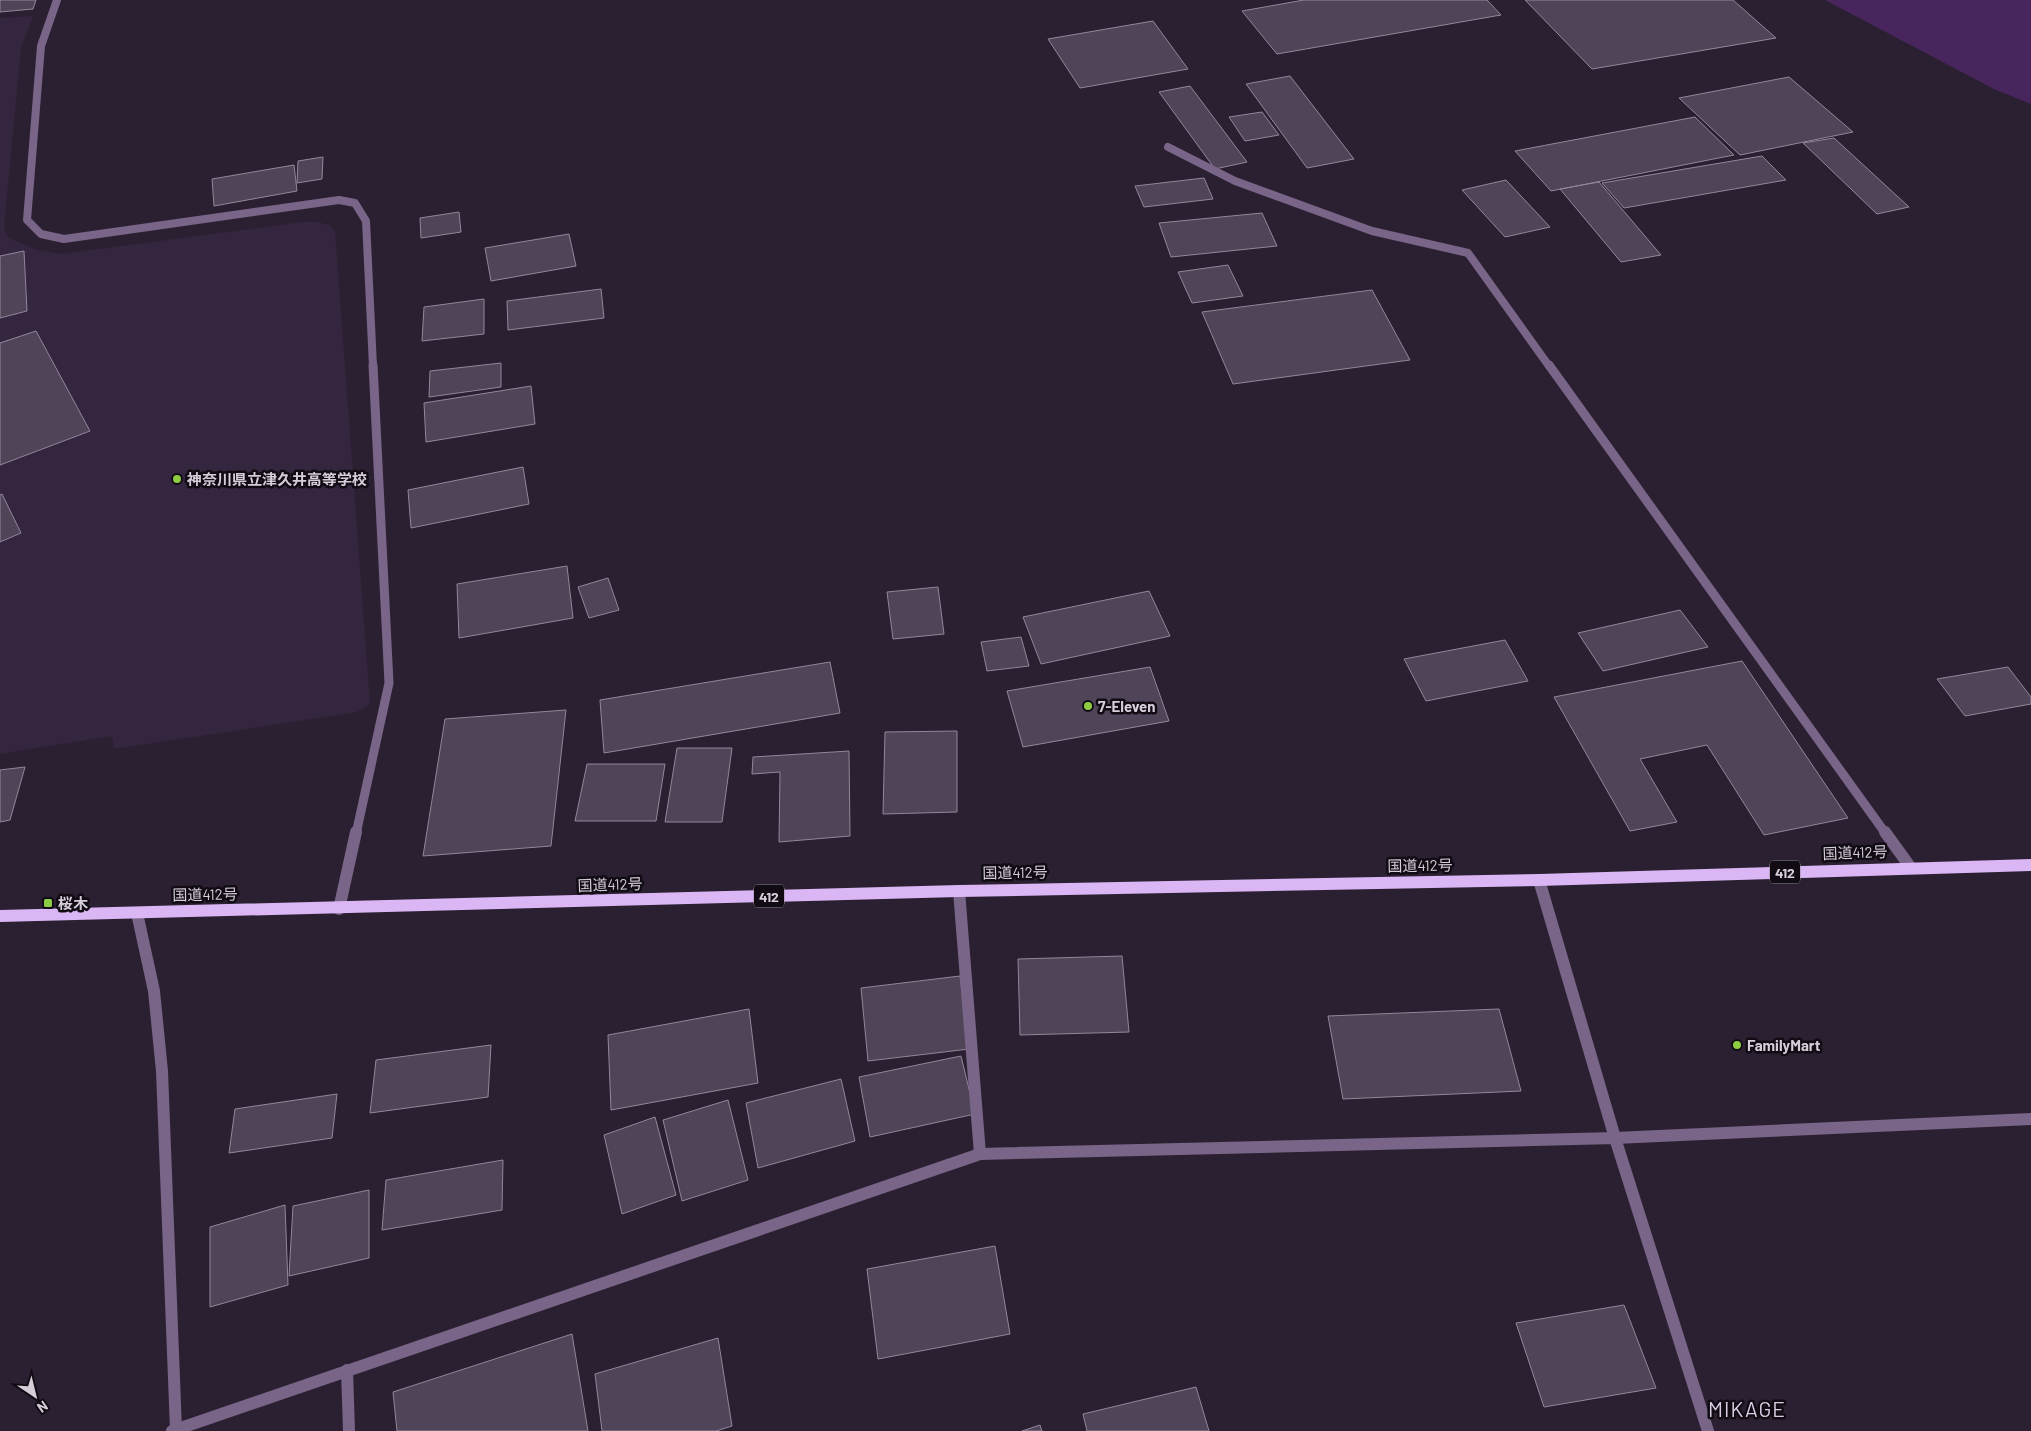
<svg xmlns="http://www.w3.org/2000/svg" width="2031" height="1431" viewBox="0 0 2031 1431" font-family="Barlow,'Noto Sans JP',sans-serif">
	<rect width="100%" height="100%" fill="#2b2032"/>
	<!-- built -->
	<path fill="#34263e" d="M33,16L21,48L4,228L8,237L34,249L61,254L303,222H317L329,225L335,231L370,704L357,712L114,749L112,736L0,754V18Z"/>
	<!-- green -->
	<path fill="#48265d" d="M1825,0H2031V104L1994,89Z"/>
	<!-- building -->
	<path fill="#504458" stroke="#93869d" d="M0,0H36L33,9L0,12Z
		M1304,0H1487L1501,15L1277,54L1242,11Z
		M1525,0H1733L1776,38L1592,69Z
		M1153,21L1188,69L1080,88L1048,39Z
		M1290,76L1354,159L1307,168L1246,84Z
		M1789,77L1853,132L1740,155L1679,98Z
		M1190,86L1247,162L1215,169L1159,92Z
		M1262,112L1279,135L1245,141L1229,117Z
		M1695,117L1734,155L1551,191L1515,151Z
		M1834,138L1909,207L1877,214L1803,143Z
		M1762,156L1786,180L1624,208L1602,183Z
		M323,157L322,179L297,183L298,161Z
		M294,165L297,191L214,206L212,179Z
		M1204,178L1213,199L1144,207L1135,186Z
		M1506,180L1550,227L1505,237L1462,190Z
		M1599,182L1661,255L1621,262L1560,189Z
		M459,212L461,232L421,238L420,218Z
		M1262,213L1277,246L1171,257L1159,223Z
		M569,234L576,266L491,281L485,248Z
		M24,251L27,311L0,318V256Z
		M1228,265L1243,296L1192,303L1178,272Z
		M601,289L604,318L508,330L507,301Z
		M1372,290L1410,360L1233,384L1202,312Z
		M484,299V334L422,341L424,307Z
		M36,331L90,431L0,465V343Z
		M501,363V387L429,397L430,371Z
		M531,386L535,424L426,442L424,403Z
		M523,467L529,504L411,528L408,490Z
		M2,494L21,533L0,542V495Z
		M567,566L573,618L459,638L457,584Z
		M608,578L619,610L589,618L578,587Z
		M938,587L944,634L893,639L887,592Z
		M1149,591L1170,636L1041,664L1023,617Z
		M1680,610L1708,647L1603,671L1578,633Z
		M1021,637L1029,666L987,671L981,642Z
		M1505,640L1528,681L1426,701L1404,659Z
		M1742,661L1848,818L1764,835L1707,745L1640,759L1677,822L1630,831L1554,697Z
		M830,662L840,713L604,753L600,700Z
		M1150,667L1169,721L1023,747L1007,691Z
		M2008,667L2031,697V704L1965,716L1937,679Z
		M566,710L551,846L423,856L445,719Z
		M957,731V812L883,814L885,732Z
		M677,748H732L722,822H665Z
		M849,751L850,836L779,842L780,772L752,774L753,757Z
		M587,764H665L656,821H575Z
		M25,767L10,820L0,822V770Z
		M1122,956L1129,1032L1020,1035L1018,959Z
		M960,976L969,1049L868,1061L861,988Z
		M749,1009L758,1083L611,1110L608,1035Z
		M1499,1009L1521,1091L1343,1099L1328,1016Z
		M491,1045L488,1097L370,1113L376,1060Z
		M961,1056L975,1114L870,1137L859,1077Z
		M841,1079L855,1141L758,1168L746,1103Z
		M337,1094L332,1138L229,1153L235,1109Z
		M728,1100L748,1180L682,1201L663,1120Z
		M655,1117L676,1195L622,1214L604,1135Z
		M503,1160L502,1210L382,1230L386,1180Z
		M369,1190V1258L289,1276L293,1206Z
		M285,1205L288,1285L210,1307V1227Z
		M995,1246L1010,1334L878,1359L867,1269Z
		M1624,1305L1656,1388L1544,1407L1516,1323Z
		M572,1334L588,1431H397L393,1392Z
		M718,1338L732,1426L716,1431H602L595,1374Z
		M1196,1387L1209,1431H1087L1083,1414Z
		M1040,1425L1042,1431H1022Z"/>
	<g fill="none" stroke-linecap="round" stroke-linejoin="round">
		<!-- service -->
		<path stroke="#796587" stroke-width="12" d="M137,913L154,991L162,1071L176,1430"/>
		<!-- minor-far2 -->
		<path stroke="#796587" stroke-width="8" d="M57,0L41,46L27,220L41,234L64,239L339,200L355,203L366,221L373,366
			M1168,147L1235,181L1372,231L1468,253L1549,366"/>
		<!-- minor-far1 -->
		<path stroke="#796587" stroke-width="9" d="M1549,365L1886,834
			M356,834L389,683L373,365"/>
		<!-- minor -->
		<path stroke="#796587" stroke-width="12" d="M1885,832L1911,868
			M959,891L980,1154
			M339,909L356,832
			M1615,1138L2031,1119
			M347,1370L349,1431"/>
		<!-- tertiary -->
		<path stroke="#796587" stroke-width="12" d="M1539,880L1615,1138L1708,1431
			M172,1431L980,1154L1615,1138"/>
		<!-- trunk -->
		<path fill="#dab6f4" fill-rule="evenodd" d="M2031,859V871L1539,886L959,897L0,922V910L959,885L1539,874Z"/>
	</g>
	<!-- markers -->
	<g fill="#8ecd42" stroke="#110c14" stroke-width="2">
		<circle cx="177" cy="479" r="5"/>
		<circle cx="1088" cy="706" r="5"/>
		<rect x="43" y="898" width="10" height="10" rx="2.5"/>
		<circle cx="1737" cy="1045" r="5"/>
	</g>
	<g text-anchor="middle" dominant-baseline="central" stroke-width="5" stroke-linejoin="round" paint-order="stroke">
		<!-- shield labels -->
		<g fill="#110c14" stroke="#9a949f" stroke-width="1">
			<rect x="1770" y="860.5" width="30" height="23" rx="4"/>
			<rect x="754" y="884.5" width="30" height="23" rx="4"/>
		</g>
		<g font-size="14" font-weight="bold" fill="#d5ceda">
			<text x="1785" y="872">412</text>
			<text x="769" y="896">412</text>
		</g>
		<!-- poi labels -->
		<g font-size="15" font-weight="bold" fill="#d5ceda" stroke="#110c14" text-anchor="start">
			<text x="187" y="479">神奈川県立津久井高等学校</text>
			<text x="1098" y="706">7-Eleven</text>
			<text x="58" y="903">桜木</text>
			<text x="1747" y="1045">FamilyMart</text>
		</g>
		<!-- street labels -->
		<g font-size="15" fill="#d5ceda" stroke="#110c14">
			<text transform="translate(1855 852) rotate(-2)">国道412号</text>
			<text transform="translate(1420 865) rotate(-1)">国道412号</text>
			<text transform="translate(1015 872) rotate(-1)">国道412号</text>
			<text transform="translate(610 884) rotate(-2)">国道412号</text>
			<text transform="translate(205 894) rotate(-1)">国道412号</text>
		</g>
		<!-- near-quarter labels -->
		<g font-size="21" letter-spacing="1" fill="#d8cbe2" stroke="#110c14">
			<text x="1747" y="1408">MIKAGE</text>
		</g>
	</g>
	<!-- north arrow -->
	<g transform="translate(35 1396) rotate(145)" stroke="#110c14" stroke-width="4" paint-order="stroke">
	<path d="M0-4L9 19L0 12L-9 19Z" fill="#d5ceda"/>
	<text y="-8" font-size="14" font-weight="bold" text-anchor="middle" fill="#d5ceda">N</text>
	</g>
</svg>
